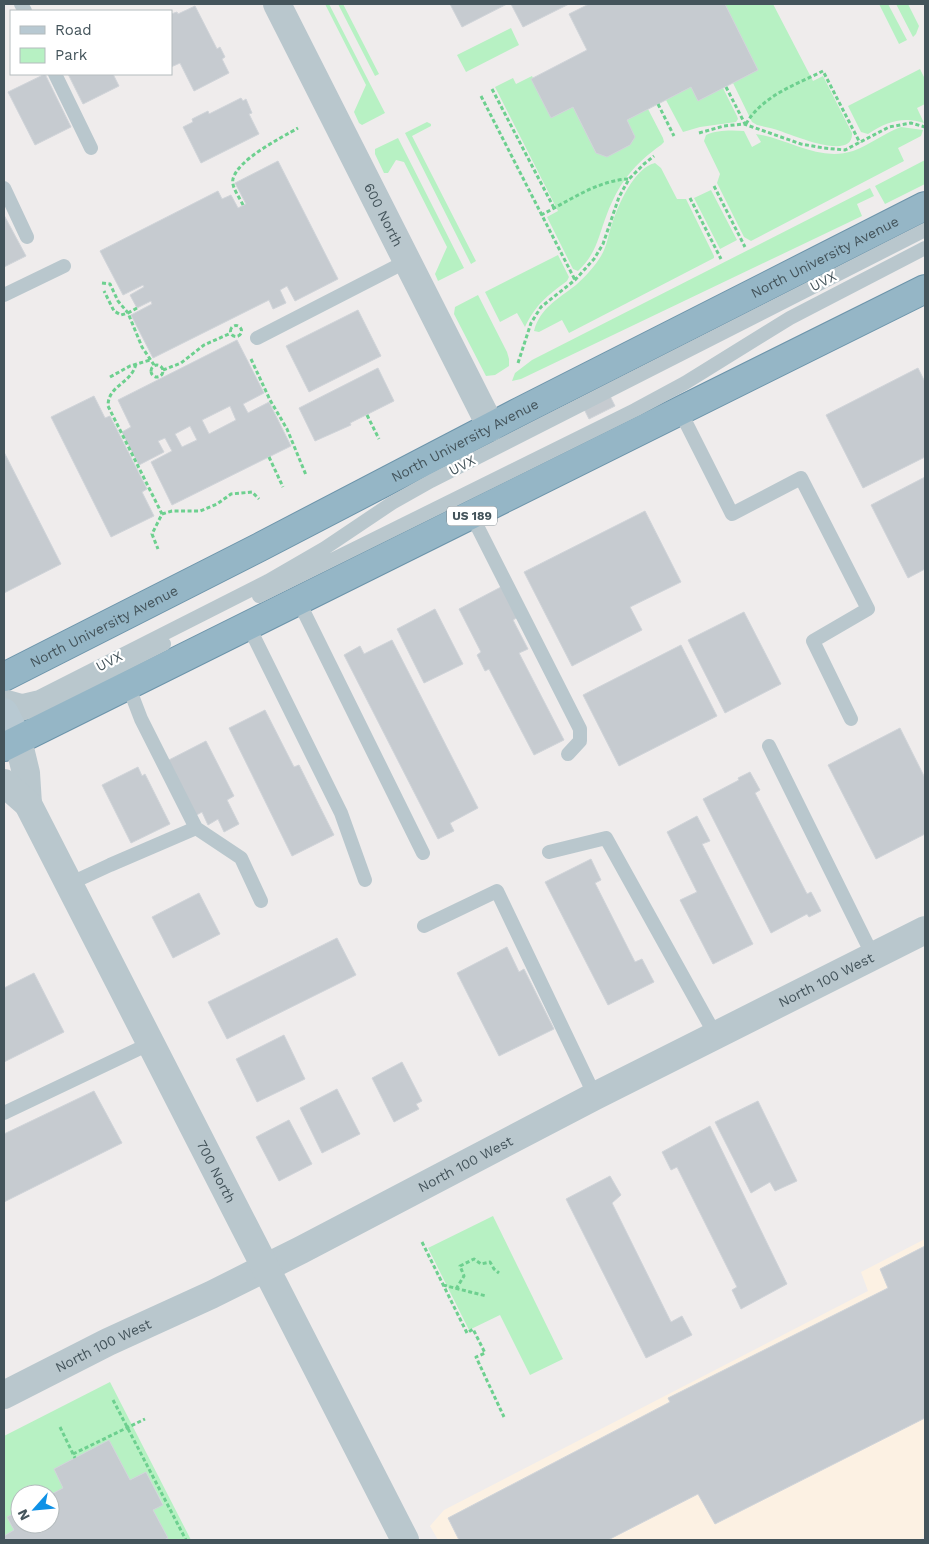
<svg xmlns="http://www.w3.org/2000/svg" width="929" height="1544" viewBox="0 0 929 1544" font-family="'Work Sans',sans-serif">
	<rect width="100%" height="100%" fill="#efecec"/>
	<!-- commercial -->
	<path fill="#fcf1e3" d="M925,1239V1537L918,1540H438L430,1526L444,1510L868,1291L861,1272Z"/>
	<!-- green -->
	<path fill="#b7f1c3" d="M325,4H329L385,113L362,125L359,123L354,112L366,85Z
		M338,4H343L379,74L375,76Z
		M725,4H773L813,81L823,76L852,133C854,162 793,135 780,131C773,128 765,127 757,125L752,122L733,83L758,70Z
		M879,4H888L907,40L899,44Z
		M896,4H908L919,26L916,34L913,37Z
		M511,28L519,45L466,72L457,55Z
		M920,69L925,79V104L917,108L924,123C903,116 886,122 868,134L861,132L848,106Z
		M532,76L551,118L573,107L596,153L607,156L630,145L635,137L627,120L648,109L663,138L664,142L661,145C634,164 619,183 607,214C598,237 597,253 578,271L573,269L547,217L558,211L495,87L513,78L516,84Z
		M691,87L698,101L723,88L737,116L738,119L736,122L700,127L683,132L666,100Z
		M427,122L431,124V126L412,136L476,261L471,264L405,133Z
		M901,127L923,130L921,136L898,148L904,161L751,241L744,237L717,183L720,174L704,141L706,135C717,130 731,130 744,131L752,147L761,142L756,134C789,139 819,162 853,151C870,145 884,133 901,127Z
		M398,138L464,268L438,281L435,274L447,247L404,162L396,160L388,173H384L375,154V149Z
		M925,160V184L885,204L875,186Z
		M655,163L661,168L677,199H686L714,256V258L569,333L562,320L539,332L534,331C540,308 558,299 576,285C585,277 595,266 601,256C607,246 608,235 612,224C618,205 634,168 655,163Z
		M870,188L874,196L857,204L862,216L521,379L512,381L515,373L532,360Z
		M711,190L737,240L720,249L694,198Z
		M558,255L569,277L567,281C547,296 536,304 525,327L517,313L500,322L485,292Z
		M478,295L507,352L509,359V366L495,375L486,376L454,314L455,307Z
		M493,1216L563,1359L530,1375L500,1315L469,1330L428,1248Z
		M110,1382L191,1540H164L168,1538L153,1510L163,1504L146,1472L130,1480L109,1440L54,1469L63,1488L50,1495L20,1494V1510L7,1517L14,1530L4,1536V1436Z"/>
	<!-- building -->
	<path fill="#c6cbd0" stroke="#d0d4d9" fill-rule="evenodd" d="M450,4H507L462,27Z
		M511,4H569L523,27Z
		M589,4H725L758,70L698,101L691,87L627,120L635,137L630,145L607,157L596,153L573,107L551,118L531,79L587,50L569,14Z
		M195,6L217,49L220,47L225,57L222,59L229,73L194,91L180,63L171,67V14L177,12L178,14Z
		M45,74L71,127L35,145L8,92Z
		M68,74H113L119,86L83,104Z
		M241,98L243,101L246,99L252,113L249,114L259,134L201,163L183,127L193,122L192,119L208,111L209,114Z
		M278,161L338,279L295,301L287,286L280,290L286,303L273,309L269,300L153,358L131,315L152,304L151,301L137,308L130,295L144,287L143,285L123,295L100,251L218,191L222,199L231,195L238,208L246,204L235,183Z
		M4,215L26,256L4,267Z
		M358,310L381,356L309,392L286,346Z
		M237,340L264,393L243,404L248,413L269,402L291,446L172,505L151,462L172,451L165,438L158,441L164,452L139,465L122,432L131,427L118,400ZM230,406L236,420L209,434L202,420ZM190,426L197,440L182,447L175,434Z
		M378,368L394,401L350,423L351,425L315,441L299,408Z
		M918,368L925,382V457L863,488L826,415Z
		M609,394L615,406L589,419L583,407Z
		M94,396L105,418L110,416L147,489L142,492L154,516L111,537L51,417Z
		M4,452L61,564L4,593Z
		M925,477V569L908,578L871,505Z
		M645,511L681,582L630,607L642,630L572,666L524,572Z
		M501,587L518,617L513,620L528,649L519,653L564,740L534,755L489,669L485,671L477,655L481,652L459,609Z
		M435,609L463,664L424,683L397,629Z
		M744,612L781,684L725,713L688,640Z
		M392,640L478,808L450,823L454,831L438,839L344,655L360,646L364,654Z
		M681,645L717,716L619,766L583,695Z
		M265,710L294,767L299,765L334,835L292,856L229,728Z
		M900,728L925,778V834L876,859L828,765Z
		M206,741L234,796L227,800L239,824L224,832L218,819L208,825L202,812L193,817L165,762Z
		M138,767L142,776L145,774L170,824L131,843L102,785Z
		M750,772L760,790L755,793L807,894L811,892L821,911L809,917L807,914L771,933L703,799L739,780L738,778Z
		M697,816L710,841L702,844L753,944L713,964L680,900L697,892L667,832Z
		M591,859L601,880L595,883L635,962L642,959L654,982L608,1005L545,882Z
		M199,893L220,934L173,958L152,917Z
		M337,938L356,975L227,1039L208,1002Z
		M507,947L519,972L524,969L554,1029L499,1056L457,973Z
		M34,973L64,1032L4,1062V988Z
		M284,1035L305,1079L257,1102L236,1059Z
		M402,1062L422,1101L416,1104L419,1109L394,1122L372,1078Z
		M337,1089L360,1134L322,1153L300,1108Z
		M94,1091L122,1143L4,1202V1134Z
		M758,1101L797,1181L775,1191L770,1182L751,1193L715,1122Z
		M289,1120L312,1164L279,1181L256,1137Z
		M710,1126L787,1284L741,1309L732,1290L737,1287L677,1167L671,1170L662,1152Z
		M610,1176L621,1195L612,1203L671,1322L682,1316L692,1335L646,1358L566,1199Z
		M925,1246V1418L715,1524L698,1494L608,1540H459L448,1518L670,1402L668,1398L888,1288L880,1269Z
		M109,1440L130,1480L146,1472L163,1505L153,1510L168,1538L164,1540H4V1536L14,1530L7,1517L20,1510V1524H50V1495L63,1488L54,1469Z"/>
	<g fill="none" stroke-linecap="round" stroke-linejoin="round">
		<defs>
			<g id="trunk">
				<path id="s4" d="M4,677L260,547L521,411L925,206"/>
				<path d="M4,747L925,289"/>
			</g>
		</defs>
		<!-- trunk casing -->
		<use href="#trunk" stroke="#6c94aa" stroke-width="30"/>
		<!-- path -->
		<path stroke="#6dd08f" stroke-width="3" stroke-dasharray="4 2.5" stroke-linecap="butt" d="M726,87L745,124
			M492,89L554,208
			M481,96L575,280
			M658,104L674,136
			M746,124C762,96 795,85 823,71L860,143
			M699,133L724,126L744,124L801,144L824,148L845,150L889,127L911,123L925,127
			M714,186L745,247
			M690,198L721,259
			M243,205C240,198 231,187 233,179C238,159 281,138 298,128
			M541,215C569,201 598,180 629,179
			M102,283L110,284L118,301L128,313L121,315L114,311L104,291
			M137,308L128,313L142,347L154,365
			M230.5 331a5.5 5.5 0 1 1 11 0a5.5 5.5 0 1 1-11 0Z
			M251,359L270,400L287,429L306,475
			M518,363L531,323L541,307L575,280L594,259L603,244L619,197L629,179L644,164L654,156
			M136,364C131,384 108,385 108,406L162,514L152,534L158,549
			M151 371a6 6 0 1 1 12 0a6 6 0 1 1-12 0Z
			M163,370L181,363L204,345L231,333
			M110,377L130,366L150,360
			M367,415L379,439
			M269,457L283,487
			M162,514L172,511H200L217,504L231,494L252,492L259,499
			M422,1242L467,1333L473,1329L485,1353L476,1357L504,1417
			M443,1285L486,1296
			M456,1289L464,1276L460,1266L474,1259L481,1264L490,1262L494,1269L499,1273
			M113,1400L186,1540
			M60,1427L75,1458
			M73,1454L145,1419"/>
		<!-- service -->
		<path stroke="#b9c7cd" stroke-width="14" d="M21,4L25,11
			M55,74L91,148
			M4,188L27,237
			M4,295L64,266
			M257,338L407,261
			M680,411L732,514L801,478L868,609L813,641L851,719
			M472,516L580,729V741L568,754
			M259,596L635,410L685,383L790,318L925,248
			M298,600L423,853
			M248,625L341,813L365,880
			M4,696L22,701L39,697L268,581L325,548L392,503L431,481L925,230
			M4,711L21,714L33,711L164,644
			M769,746L873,956
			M196,828L241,858L261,901
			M549,852L606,838L716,1036
			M69,884L110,865L196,828L141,719L128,685
			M424,926L497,891L595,1096
			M4,1113L151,1043"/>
		<!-- minor -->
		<g stroke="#b9c7cd" stroke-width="28">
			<path id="s1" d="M277,4L491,427"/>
			<path id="s2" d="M4,1395L108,1342L211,1295L301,1250L595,1096L925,930"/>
		</g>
		<!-- tertiary -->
		<g stroke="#b9c7cd" stroke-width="28">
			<path d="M18,740L26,773L28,804"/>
			<path id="s3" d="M4,783L28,804L405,1540"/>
		</g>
		<!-- secondary -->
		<path stroke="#b8c9d2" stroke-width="28" d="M4,712L18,740"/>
		<!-- trunk -->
		<use href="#trunk" stroke="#95b6c6" stroke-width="28"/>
	</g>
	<g text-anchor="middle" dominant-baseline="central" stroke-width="4.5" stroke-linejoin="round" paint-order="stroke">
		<!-- shield labels -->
		<rect fill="#fff" stroke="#7c878c" stroke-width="1" x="447" y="506.5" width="50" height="19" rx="4"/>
		<g font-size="12" font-weight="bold" fill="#44545b">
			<text x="472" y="516">US 189</text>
		</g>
		<!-- street labels -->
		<g font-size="14" fill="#44545b" stroke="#fff">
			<text stroke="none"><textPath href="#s1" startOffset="236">600 North</textPath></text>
			<text stroke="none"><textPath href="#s4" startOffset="922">North University Avenue</textPath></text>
			<text transform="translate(823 281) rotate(-27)">UVX</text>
			<text stroke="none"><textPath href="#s4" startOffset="518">North University Avenue</textPath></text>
			<text transform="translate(462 465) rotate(-27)">UVX</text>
			<text stroke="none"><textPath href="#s4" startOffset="112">North University Avenue</textPath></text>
			<text transform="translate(109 661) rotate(-27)">UVX</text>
			<text stroke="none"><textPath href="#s2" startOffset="921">North 100 West</textPath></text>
			<text stroke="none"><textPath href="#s2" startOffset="516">North 100 West</textPath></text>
			<text stroke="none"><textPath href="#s3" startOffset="445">700 North</textPath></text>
			<text stroke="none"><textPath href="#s2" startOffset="111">North 100 West</textPath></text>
		</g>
	</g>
	<!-- border -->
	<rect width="929" height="1544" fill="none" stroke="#44545b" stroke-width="10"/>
	<!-- legend -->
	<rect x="10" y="10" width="162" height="65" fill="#ffffff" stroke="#b4bbbd"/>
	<rect x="20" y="26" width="25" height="8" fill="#b8c9d2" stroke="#b4bbbd"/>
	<text x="55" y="35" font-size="15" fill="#44545b">Road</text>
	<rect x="20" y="48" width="25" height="15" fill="#b7f1c3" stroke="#b4bbbd"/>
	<text x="55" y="60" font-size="15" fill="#44545b">Park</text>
	<!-- north arrow -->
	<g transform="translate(35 1509) rotate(243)"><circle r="24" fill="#ffffff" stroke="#b4bbbd"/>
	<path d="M0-4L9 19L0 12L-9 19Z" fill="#0f91e6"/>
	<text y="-8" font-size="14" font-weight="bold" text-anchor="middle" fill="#44545b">N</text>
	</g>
</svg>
